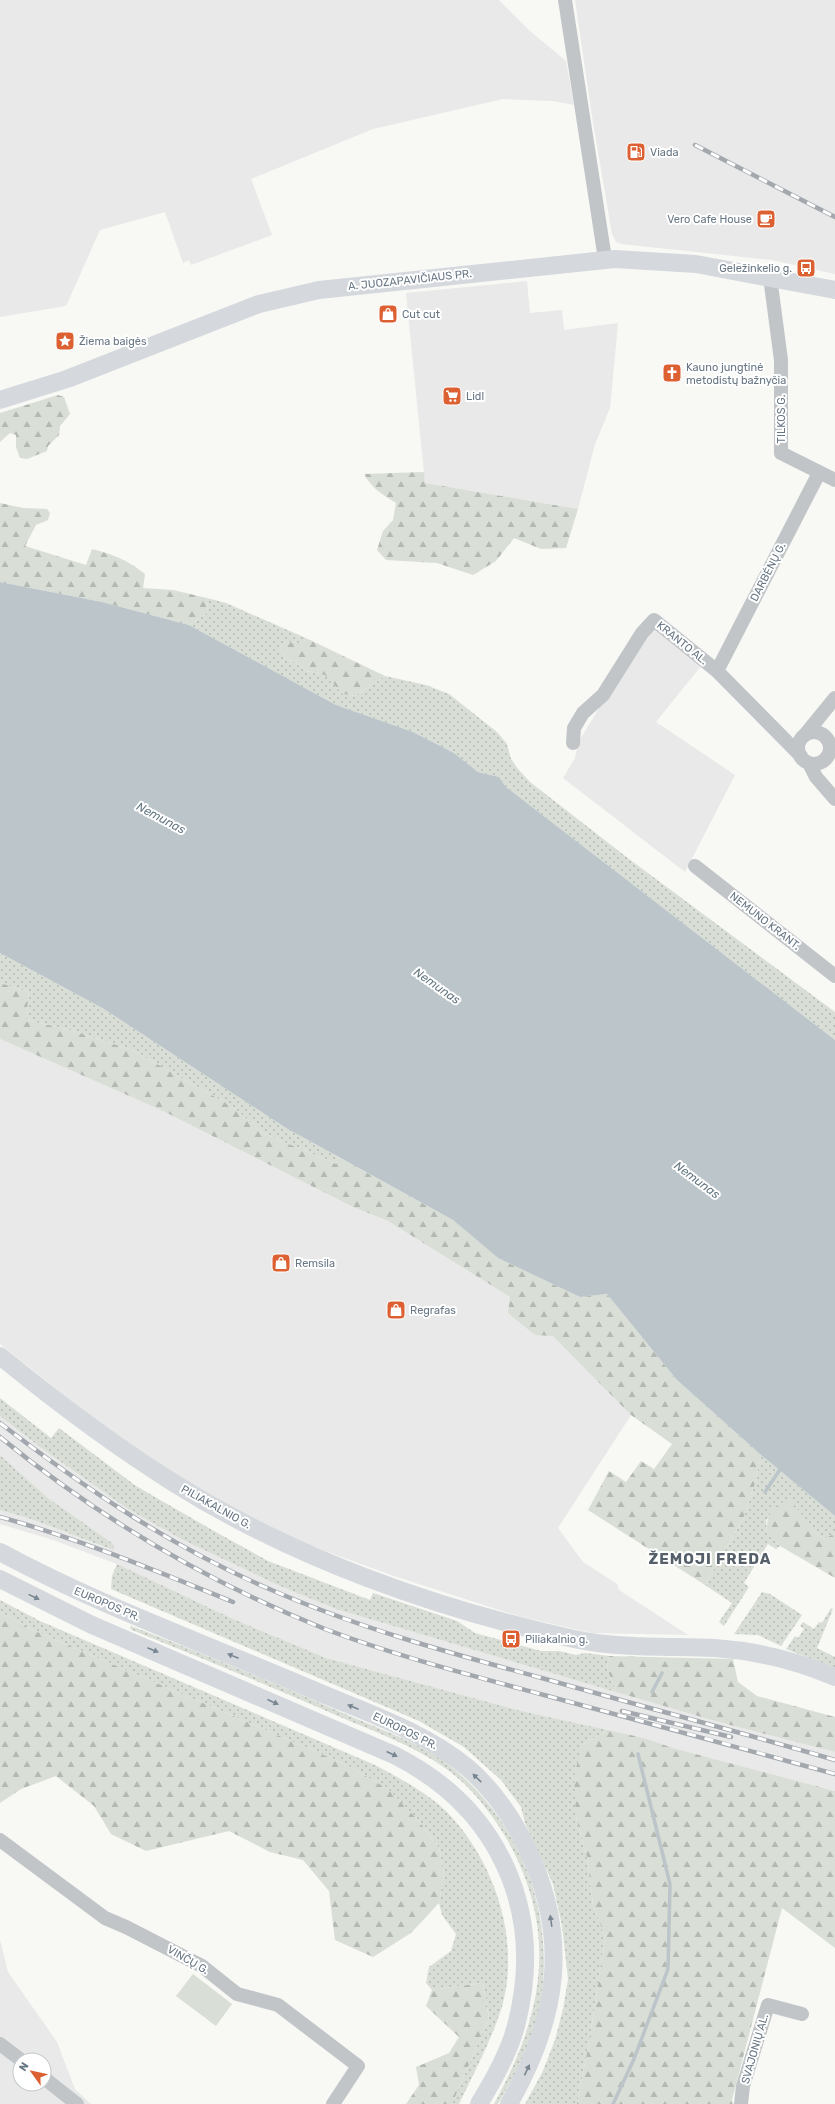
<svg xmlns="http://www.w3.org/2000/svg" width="835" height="2104" viewBox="0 0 835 2104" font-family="Rubik,sans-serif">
	<defs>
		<pattern id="grass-dots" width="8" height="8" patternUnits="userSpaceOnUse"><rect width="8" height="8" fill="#d9ded6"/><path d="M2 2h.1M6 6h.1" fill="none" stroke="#b4b9b3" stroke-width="1.8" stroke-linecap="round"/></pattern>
		<pattern id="forest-firs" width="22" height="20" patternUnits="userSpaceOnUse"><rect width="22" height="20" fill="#d9ded6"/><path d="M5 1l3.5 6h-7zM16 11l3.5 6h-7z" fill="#b4b9b3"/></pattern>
	</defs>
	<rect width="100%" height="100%" fill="#f8f8f5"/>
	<!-- built -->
	<path fill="#e8e9e8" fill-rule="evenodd" d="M0,0H499L530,31L566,61L574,105L553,101L503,99L373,129L251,179L272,235L191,265L189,260L183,263L165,212L100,230L66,306L0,317Z
		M575,0H835V274L772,260L621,244L616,242L612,234L592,116Z
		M527,281L530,313L562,310L564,330L618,323L610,408L595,444L578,509L425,483L406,293Z
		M653,628L701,666L656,722L735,775L685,872L563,778L575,758L578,743L643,635Z
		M0,1039L163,1111L353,1207L388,1221L510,1297L534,1335H553L631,1415L558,1528L583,1562L617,1584L619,1590L688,1635L592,1633L518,1616L394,1576L273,1532L192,1487L114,1435L0,1344Z
		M0,1416L44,1450L128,1509L183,1540L280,1586L336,1609L715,1721L835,1752V1791L673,1748L644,1738L521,1711L326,1658L231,1618L117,1564L53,1540L0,1524V1510L31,1519L112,1550L114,1548L112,1543L48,1498L0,1455Z
		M0,1940L8,1972L57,2042L75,2089L91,2104H0ZM20,2060H44V2084H20Z"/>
	<!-- grass -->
	<path fill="url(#grass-dots)" d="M207,598L226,603L308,639L299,643L286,642L280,647L285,658L296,663L306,671L325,675L343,694L355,696L385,676L426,685L449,694L497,732L507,744L511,759L518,769L530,782L629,859L835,1012V1040L506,787L499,777L478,772L454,753L413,732L336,705L189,625L207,613L208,601Z
		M0,953L104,1009L286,1128L338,1157L336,1164L263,1133L233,1107L132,1050L70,1030L26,1020L29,992L0,983Z
		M0,1398L51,1438L59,1428L136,1486L214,1531L268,1561L370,1600L373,1593L457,1621L475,1633L541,1651H559L576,1655L585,1653L609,1656L607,1668L616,1692L336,1609L280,1586L183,1540L128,1509L44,1450L0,1416Z
		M0,1455L48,1498L112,1543L114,1547L113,1550L31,1519L0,1510Z
		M761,1455L835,1516V1533L824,1539L817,1534L790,1500L766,1520L767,1533L780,1546L776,1549L768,1544L744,1583L749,1587L724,1626L719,1622L732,1603L705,1585L744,1517L755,1483Z
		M117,1564L231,1618L326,1658L521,1711L608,1730L582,1745L576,1817L587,1857L593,1905L605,1937L590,2037L577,2104H525L542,2073L555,2040L563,2009L568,1979L562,1926L553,1884L525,1823L521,1807L501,1780L464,1747L419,1721L111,1589L112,1576Z
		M762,1592L770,1594L802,1615L781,1646L758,1635L734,1634Z
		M0,1600L40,1621L375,1765C399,1778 426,1792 446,1811C495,1861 522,1942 501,2010C490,2043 474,2073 459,2104H452L489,2018L483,1983L432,1990L426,1983L429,1967L451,1951L456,1934L442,1915L439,1903L444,1873L439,1848L418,1820L388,1789L345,1764L33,1630L0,1612Z
		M831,1608L833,1609L817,1648L835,1657V1668L786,1649L795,1636L798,1638L804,1629L800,1626L803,1622L814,1629L819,1622L822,1623Z
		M131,1626C204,1654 277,1684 350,1716C384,1731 424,1744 454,1769C532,1833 564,1943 531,2039C523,2062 510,2083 498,2104H494C543,2015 559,1934 508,1841C492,1814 473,1789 448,1770C415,1746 375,1732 338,1716C270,1686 201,1658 132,1630L130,1628Z"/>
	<!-- forest -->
	<path fill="url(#forest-firs)" d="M58,395L64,397L70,414L60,426L59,435L48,446L47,451L27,459L20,458L16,447V435L10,433L0,442V413Z
		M424,472L425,483L578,509L566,548L541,549L514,538L496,561L473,575L437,563L386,560L377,550L383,531L393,520L396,503C382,494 372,489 364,474Z
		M0,503L23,508L47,509L50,513L48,520L36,525L25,546L86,565L92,549C113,554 129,561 145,574L143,588L173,590L207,598L208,601L207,613L189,625L102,602L0,582Z
		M308,639L385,676L355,696L343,694L325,675L306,671L296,663L285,658L280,647L286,642L299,643Z
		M0,983L29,992L26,1020L70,1030L132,1050L233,1107L263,1133L336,1164L338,1157L453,1220L498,1258L580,1297L607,1294L676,1379L761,1455L755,1483L744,1517L705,1585L588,1510L609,1471L626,1482L641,1461L654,1469L672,1444L631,1415L553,1336L535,1335L508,1313L510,1297L388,1221L353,1207L163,1111L0,1039Z
		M790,1499L817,1534L824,1539L835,1533V1578L780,1546L767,1533C766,1514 772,1506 790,1499Z
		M0,1612L33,1630L345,1764L388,1789L418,1820L439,1848L444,1873L439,1903L411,1933L373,1957L335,1940L329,1891L303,1860L270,1852L229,1831L146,1851L111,1834L94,1806L56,1776L21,1789L0,1803Z
		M609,1656L733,1659L738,1682L757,1696L835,1717V1752L715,1721L616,1692L607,1668Z
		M608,1730L644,1738L673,1748L835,1791V1948L782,1908L732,2100L733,2104H577L590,2037L605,1937L593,1905L587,1857L576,1817L574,1776L582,1745Z
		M483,1983L489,2018L452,2104H406L419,2085L416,2067L449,2053L459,2037L426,2006L432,1990Z"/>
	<!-- pitch -->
	<path fill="#d9ded6" d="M193,1974L232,2004L216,2026L176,1996Z"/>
	<!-- water -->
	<path fill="#bbc5ca" d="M0,582L102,602L189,625L336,705L413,732L454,753L478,772L499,777L506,787L835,1040V1516L761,1455L676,1379L607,1294L580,1297L498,1258L453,1220L286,1128L104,1009L0,953Z"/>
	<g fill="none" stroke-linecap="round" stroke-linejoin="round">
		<!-- stream -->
		<path stroke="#bbc5ca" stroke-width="3.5" d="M765,1492L781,1468
			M652,1692L662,1673
			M613,2104L634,2059L668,1969L670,1884L638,1754"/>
		<!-- minor -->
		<path stroke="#c1c5c8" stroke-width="14" d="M565,0L605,259
			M770,277L781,360V453L835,480
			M717,671L819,473
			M798 748a16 16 0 1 1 32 0a16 16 0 1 1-32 0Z
			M804,736L835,698
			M573,743L574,728L583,713L603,695L642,633L654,620L717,671L801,756
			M809,763L816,777L835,799
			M695,866L835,976
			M0,1840L105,1918L126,1927L202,1966L237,1994L278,2005L358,2066L333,2104
			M0,2044L21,2060
			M44,2078L77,2104
			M741,2104L743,2086L768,2005L802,2014"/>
		<!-- major -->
		<path stroke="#d5d9dd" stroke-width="18" d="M0,400L67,379L259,304L319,290L615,259L696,264L835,290
			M0,1356C55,1401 113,1445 174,1483C293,1558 436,1609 574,1639C620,1649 669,1646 715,1648C757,1651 797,1661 835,1677
			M0,1552C102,1607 211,1646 318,1692C368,1713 425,1732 468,1768C492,1789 512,1817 526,1846C571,1938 558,2018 509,2104
			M0,1579L92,1625L394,1755C498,1807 545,1909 517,2022C510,2051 494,2079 479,2104"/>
		<defs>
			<path id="rail" d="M695,145L835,217
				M0,1423C83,1487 170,1546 267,1588C358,1628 453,1654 549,1680C644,1707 740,1732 835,1760
				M0,1437C98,1517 207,1582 325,1629C396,1656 470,1675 544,1695C641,1721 738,1747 835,1774
				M0,1517C80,1539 156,1571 233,1602
				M622,1711L731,1737"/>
		</defs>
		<!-- rail casing -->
		<use href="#rail" stroke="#a2a8ae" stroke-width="4.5"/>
		<!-- rail -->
		<use href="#rail" stroke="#fff" stroke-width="3" stroke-dasharray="9" stroke-linecap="butt"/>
	</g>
	<!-- one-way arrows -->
	<defs><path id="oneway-solid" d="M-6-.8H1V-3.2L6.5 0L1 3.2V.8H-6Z"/></defs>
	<g fill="#788692">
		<use href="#oneway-solid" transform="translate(34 1597) rotate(26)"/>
		<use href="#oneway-solid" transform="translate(153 1650) rotate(23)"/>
		<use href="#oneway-solid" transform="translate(233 1656) rotate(-158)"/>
		<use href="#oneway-solid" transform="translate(273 1702) rotate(24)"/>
		<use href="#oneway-solid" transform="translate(353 1707) rotate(-157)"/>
		<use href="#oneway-solid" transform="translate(392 1754) rotate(25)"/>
		<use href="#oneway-solid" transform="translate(477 1778) rotate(-136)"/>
		<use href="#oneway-solid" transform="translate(551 1921) rotate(-98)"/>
		<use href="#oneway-solid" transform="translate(527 2070) rotate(-65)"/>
	</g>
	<!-- icons -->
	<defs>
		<symbol id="fuel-square" viewBox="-11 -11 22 22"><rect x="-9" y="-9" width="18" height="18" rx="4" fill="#dc6031" stroke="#fff"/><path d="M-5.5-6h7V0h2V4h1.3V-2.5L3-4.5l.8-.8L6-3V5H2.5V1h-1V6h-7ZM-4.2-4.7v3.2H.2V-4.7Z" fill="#fff"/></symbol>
		<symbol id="cafe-square" viewBox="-11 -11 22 22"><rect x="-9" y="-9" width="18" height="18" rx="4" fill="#dc6031" stroke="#fff"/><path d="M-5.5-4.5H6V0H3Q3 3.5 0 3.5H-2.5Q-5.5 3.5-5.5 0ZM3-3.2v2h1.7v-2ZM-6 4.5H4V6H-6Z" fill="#fff"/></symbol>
		<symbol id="bus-square" viewBox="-11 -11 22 22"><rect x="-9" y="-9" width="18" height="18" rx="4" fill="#dc6031" stroke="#fff"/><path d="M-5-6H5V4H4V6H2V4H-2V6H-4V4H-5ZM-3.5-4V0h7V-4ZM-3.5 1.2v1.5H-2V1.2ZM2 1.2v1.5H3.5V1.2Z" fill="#fff"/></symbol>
		<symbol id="shop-square" viewBox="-11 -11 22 22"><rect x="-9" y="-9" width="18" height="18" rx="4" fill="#dc6031" stroke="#fff"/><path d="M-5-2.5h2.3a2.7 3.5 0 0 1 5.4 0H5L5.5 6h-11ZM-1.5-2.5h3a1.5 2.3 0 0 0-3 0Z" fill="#fff"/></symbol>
		<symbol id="sight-square" viewBox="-11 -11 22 22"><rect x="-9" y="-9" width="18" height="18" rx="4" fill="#dc6031" stroke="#fff"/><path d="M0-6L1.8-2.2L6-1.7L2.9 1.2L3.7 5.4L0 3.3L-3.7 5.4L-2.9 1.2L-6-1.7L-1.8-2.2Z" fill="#fff"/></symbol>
		<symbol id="church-square" viewBox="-11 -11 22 22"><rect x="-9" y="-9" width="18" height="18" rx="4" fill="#dc6031" stroke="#fff"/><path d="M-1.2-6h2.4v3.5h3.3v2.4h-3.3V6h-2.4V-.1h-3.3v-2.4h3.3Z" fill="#fff"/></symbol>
		<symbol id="supermarket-square" viewBox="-11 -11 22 22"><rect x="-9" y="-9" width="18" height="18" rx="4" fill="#dc6031" stroke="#fff"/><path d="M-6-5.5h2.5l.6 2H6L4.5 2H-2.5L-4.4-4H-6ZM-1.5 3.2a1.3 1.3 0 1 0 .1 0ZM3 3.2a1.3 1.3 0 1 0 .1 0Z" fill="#fff"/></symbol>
	</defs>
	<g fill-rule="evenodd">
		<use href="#fuel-square" x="625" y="141" width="22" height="22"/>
		<use href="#cafe-square" x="755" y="208" width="22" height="22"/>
		<use href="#bus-square" x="795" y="257" width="22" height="22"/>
		<use href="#shop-square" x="377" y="303" width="22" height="22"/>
		<use href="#sight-square" x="54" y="330" width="22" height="22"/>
		<use href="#church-square" x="661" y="362" width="22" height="22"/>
		<use href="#supermarket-square" x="441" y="385" width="22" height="22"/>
		<use href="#shop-square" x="270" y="1252" width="22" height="22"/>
		<use href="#shop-square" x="385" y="1299" width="22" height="22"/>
		<use href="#bus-square" x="500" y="1628" width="22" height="22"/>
	</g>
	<g text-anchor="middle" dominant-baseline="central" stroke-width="4" stroke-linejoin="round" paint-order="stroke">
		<!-- poi labels -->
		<g font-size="11" fill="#687785" stroke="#fff" text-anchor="start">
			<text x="650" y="152">Viada</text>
			<text x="752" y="219" text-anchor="end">Vero Cafe House</text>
			<text x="792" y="268" text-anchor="end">Geležinkelio g.</text>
			<text x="402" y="314">Cut cut</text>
			<text x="79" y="341">Žiema baigės</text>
			<text x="686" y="367">Kauno jungtinė<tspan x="686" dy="13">metodistų bažnyčia</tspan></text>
			<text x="466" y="396">Lidl</text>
			<text x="295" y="1263">Remsila</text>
			<text x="410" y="1310">Regrafas</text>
			<text x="525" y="1639">Piliakalnio g.</text>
		</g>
		<!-- street labels -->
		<g font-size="11" fill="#687785" stroke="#fff">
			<text transform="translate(410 280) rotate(-6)">A. JUOZAPAVIČIAUS PR.</text>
			<text transform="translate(781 419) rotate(-90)">TILKOS G.</text>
			<text transform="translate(768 572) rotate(-63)">DARBĖNŲ G.</text>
			<text transform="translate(682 643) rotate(39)">KRANTO AL.</text>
			<text transform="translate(765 921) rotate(38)">NEMUNO KRANT.</text>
			<text transform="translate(216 1507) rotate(29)">PILIAKALNIO G.</text>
			<text transform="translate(107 1604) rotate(23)">EUROPOS PR.</text>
			<text transform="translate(405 1731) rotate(26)">EUROPOS PR.</text>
			<text transform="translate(188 1960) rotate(30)">VINČŲ G.</text>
			<text transform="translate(755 2049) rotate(-74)">SVAJONIŲ AL.</text>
		</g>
		<!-- water labels -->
		<g font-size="12" font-style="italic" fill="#647780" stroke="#fff">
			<text transform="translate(161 818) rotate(28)">Nemunas</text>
			<text transform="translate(437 986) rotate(35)">Nemunas</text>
			<text transform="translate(697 1180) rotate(37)">Nemunas</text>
		</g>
		<!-- district labels -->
		<g font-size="15" font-weight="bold" letter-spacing="1" fill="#56606a" stroke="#fff">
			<text x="710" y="1559">ŽEMOJI FREDA</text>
		</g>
	</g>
	<!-- north arrow -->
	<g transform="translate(32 2072) rotate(303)"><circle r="19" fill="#ffffff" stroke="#c3c9ce"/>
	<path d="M0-3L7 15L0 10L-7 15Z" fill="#dc6031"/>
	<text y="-6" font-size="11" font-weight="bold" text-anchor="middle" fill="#687785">N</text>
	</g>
</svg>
